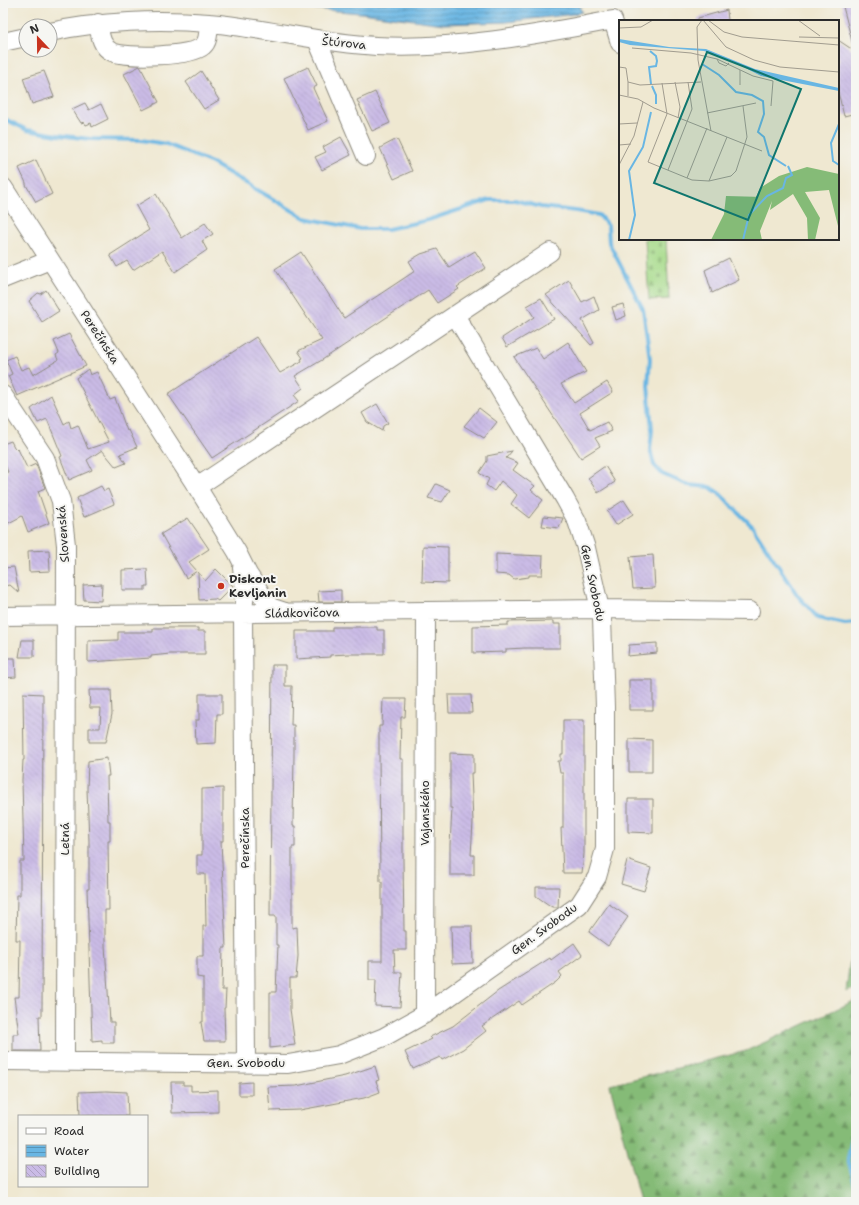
<svg xmlns="http://www.w3.org/2000/svg" width="859" height="1205" viewBox="0 0 859 1205" font-family="'Shantell Sans',sans-serif">
	<defs>
		<pattern id="forest-firs" width="22" height="20" patternUnits="userSpaceOnUse"><rect width="22" height="20" fill="#85bb77"/><path d="M5 1l3.5 6h-7zM16 11l3.5 6h-7z" fill="#6d9862"/></pattern>
		<pattern id="cemetery-stones" width="16" height="16" patternUnits="userSpaceOnUse"><rect width="16" height="16" fill="#a7db8b"/><path d="M2 7V4a2 2 0 0 1 4 0v3zM10 15v-3a2 2 0 0 1 4 0v3z" fill="#90bc78"/></pattern>
		<pattern id="water-rules" width="6" height="5" patternUnits="userSpaceOnUse"><rect width="6" height="5" fill="#69b6e3"/><path d="M0 2.5h6" fill="none" stroke="#5794b8"/></pattern>
		<pattern id="building-back-hatch" width="6" height="6" patternUnits="userSpaceOnUse"><rect width="6" height="6" fill="#cabbe6"/><path d="M-1 5l2 2M0 0l6 6M5-1l2 2" fill="none" stroke="#aea1c5"/></pattern>
	</defs>
	<rect width="100%" height="100%" fill="#f6f6f2"/>
	<filter id="ink" filterUnits="userSpaceOnUse"><feTurbulence type="fractalNoise" baseFrequency=".025" numOctaves="2"/><feDisplacementMap in="SourceGraphic" scale="8" xChannelSelector="R" yChannelSelector="G"/><feConvolveMatrix kernelMatrix="1 2 1 2 8 2 1 2 1" color-interpolation-filters="sRGB"/></filter>
	<filter id="wash" filterUnits="userSpaceOnUse"><feTurbulence type="fractalNoise" baseFrequency=".012" numOctaves="4" result="noise"/><feDisplacementMap in="SourceGraphic" scale="16" xChannelSelector="R" yChannelSelector="G"/><feGaussianBlur stdDeviation="0.9" result="paint"/><feColorMatrix in="noise" values="0 0 0 0 0 0 0 0 0 0 0 0 0 0 0 0 0 1.4 0 .05"/><feComposite in="paint" operator="in"/></filter>
	<g filter="url(#wash)">
		<rect width="100%" height="100%" fill="#efe8d1"/>
		<!-- forest -->
		<path fill="url(#forest-firs)" stroke="#587351" d="M856,911V988L846,992Z
			M856,1000V1202H640L610,1085L746,1051Z"/>
		<!-- cemetery -->
		<path fill="url(#cemetery-stones)" stroke="#69835b" d="M645,239H666L669,299L649,300Z"/>
		<!-- water -->
		<path fill="url(#water-rules)" stroke="#4a7087" d="M269,3H600L579,6L582,12L574,14L506,22L444,24L361,13L291,7Z"/>
		<g fill="none" stroke-linecap="round" stroke-linejoin="round">
			<!-- stream -->
			<path stroke="#69b6e3" stroke-width="4" d="M3,118L27,130L58,135L90,139L141,140L166,144L212,163L305,218L360,229H388L428,220L489,200H515L541,207L576,211L599,215L608,226L609,243L643,309L650,359L648,386L652,430L650,449L654,465L662,474L688,485L710,487L720,494L752,526L798,596L818,618L845,624L856,623
				M856,1118L848,1159L856,1188"/>
		</g>
		<g id="blocks">
			<!-- building -->
			<path fill="url(#building-back-hatch)" d="M842,3H853L856,15V44L853,45Z
				M727,10L728,21H698V18Z
				M838,40L856,52V113L844,116L838,92Z
				M140,66L159,102L143,110L124,74Z
				M308,67L317,86L313,88L328,121L308,130L284,78Z
				M44,71L54,97L32,104L23,78Z
				M201,71L219,100L204,109L186,82Z
				M375,92L390,123L372,131L357,100Z
				M85,103L89,110L101,104L108,119L92,127L91,123L86,125L84,122L81,123L72,109Z
				M341,137L351,155L322,170L315,157L326,152L323,147Z
				M397,139L412,171L394,179L380,148Z
				M36,160L52,194L36,202L26,185V183L19,168Z
				M156,194L182,238L205,223L213,234L202,241L207,250L175,272L162,251L133,270L127,261L117,267L110,255L149,230L136,206Z
				M437,249L449,267L475,251L486,268L457,287L459,289L437,303L428,290L322,360L295,376L303,388L294,395L299,401L212,458L168,394L256,337L280,373L302,361L301,359L303,358L298,351L322,340L275,269L301,252L344,318L415,271L409,261L421,254Z
				M729,258L739,280L712,293L705,270Z
				M569,280L582,302L594,296L599,310L582,320L594,343L591,345L546,295Z
				M46,290L59,311L42,322L29,301L38,293L41,294Z
				M541,298L554,319L507,347L502,338L534,317L527,306Z
				M623,304L626,316L616,320L612,307Z
				M69,334L86,366L17,396L8,376L12,374L6,360L15,356L21,370L29,367L33,375L58,360L56,355L59,353L54,341Z
				M568,342L586,372L561,384L574,403L607,382L613,392L580,413L590,430L607,422L612,431L595,438L600,446L581,458L514,357L536,348L543,359Z
				M88,369L90,375L97,372L110,400L115,398L127,431L129,430L137,447L120,454L126,463L116,467L102,450L87,460L92,470L69,480L60,457L62,456L47,419L38,423L31,409L51,395L64,424L69,421L71,428L78,425L88,449L109,442L76,378Z
				M377,404L388,423L383,426L382,431L367,422L362,413Z
				M479,408L497,422L484,438L464,426Z
				M11,441L14,447L17,450L18,449L27,468L36,464L45,488L38,491L49,523L28,532L22,516L3,526V473L8,472L3,460V444Z
				M512,451L506,458L518,463L513,470L535,486L531,490L543,500L529,518L511,504L517,495L501,481L494,491L486,485L489,479L479,473L487,461V456Z
				M605,466L615,482L598,493L588,478Z
				M436,484L450,490L442,502L428,498Z
				M101,486L104,491L108,489L114,504L84,517L77,498Z
				M624,500L633,514L616,525L607,511Z
				M544,516L563,518L559,528L542,526Z
				M188,518L209,549L189,562L197,571L186,578L161,534Z
				M423,546L448,547V583L422,582Z
				M49,550L50,571L29,572L28,551Z
				M496,554L543,556L542,575H529V577L514,579L509,575L496,574Z
				M653,555L655,588L633,589L630,557Z
				M14,567L19,593L10,585L3,586V568Z
				M147,569L148,586H145V590H122V570Z
				M216,569L233,586L218,601L215,599L199,600L198,572L205,581Z
				M102,584L101,601L84,600L83,585Z
				M341,590V602H319L318,591Z
				M553,621V624H560V648H525L506,649V652L473,653V626L508,625V622Z
				M332,627H377V630H384V654H348L330,655V657L296,659V631H332Z
				M153,628H198V631H205V654H170L151,656V658L88,662V641L118,640V632H153Z
				M22,640H34V657H19Z
				M657,643V653L628,656L629,645Z
				M3,658H15L16,677L3,678Z
				M272,665H285V686H292L291,725H294V753L293,826H295V847H292V928L297,927L298,956L296,978H290V1009L295,1045L270,1048V992H276L278,945H276V916H270Z
				M629,680H653V710H629Z
				M89,690H111L112,714L106,742H89V728H100L101,708H90Z
				M23,693L43,694L42,1016H39L40,1051H13V1034H19L14,997H19L20,940H16L17,895H20V861H24L22,780L23,760H24Z
				M199,694H222V714H217L216,743L196,744L195,720H199Z
				M448,695H471L472,713H449Z
				M383,699H406L405,717H401L400,759H403V861L404,931H406V950H394L395,972H402L400,1007L375,1006L376,980H369V961H382V882H380L379,748V726H382Z
				M563,720H584V854L582,873H563L561,828H563V773H560L558,761H561V754H563Z
				M629,739L652,740V772H629Z
				M450,753L474,754V773H471L473,822L471,855H474V875H450V845L452,808H450Z
				M107,758L109,776H107L108,821H110V841H108L109,910H105V945L110,1022H114V1043H102V1040L92,1041L87,889H89V841L87,789L88,761Z
				M223,788V841H221L226,948H223L222,990H226L225,1008H224L225,1041H204L201,1022H203V978L197,977V956H203V926H206L205,874H197V855H202V789Z
				M628,799H653V833L628,832Z
				M627,860L651,868L644,891L621,884Z
				M536,887H559L558,907H552L536,896Z
				M609,904L628,917L608,946L589,932Z
				M451,926H472L473,963L452,964Z
				M574,943L582,955L559,972L562,976L556,982L522,1005L519,1001L482,1026L486,1031L463,1049L442,1060L440,1057L413,1069L405,1052L432,1039L430,1037L453,1026L498,991L550,958L551,960Z
				M375,1066L379,1080L376,1081L380,1092L364,1098L300,1110L270,1111L268,1087L296,1086L345,1076Z
				M171,1082H183V1085H191V1091L218,1090V1112L172,1113Z
				M252,1082V1095H239V1083Z
				M106,1091L127,1092L128,1116H80L79,1092Z"/>
		</g>
	</g>
	<g filter="url(#ink)">
		<use href="#blocks" fill-opacity="0" stroke="#8d8a7e" stroke-width="1"/>
		<g fill="none" stroke-linecap="round" stroke-linejoin="round">
			<defs>
				<path id="minor" d="M98,23C100,34 101,47 112,52C127,58 191,57 203,46C209,41 208,31 209,23
					M50,32C99,21 159,19 209,23C265,28 320,43 376,46C457,50 534,35 613,20L620,43
					M317,40L366,156
					M3,42L26,37
					M3,187L197,487L237,552L248,574L270,607L285,612
					M3,279L50,260
					M3,395L45,458L61,501L66,545L65,1062
					M197,487L550,252
					M242,568L245,589L243,614L246,1063
					M3,616L600,609L750,611
					M425,1014L426,611
					M3,1061L288,1064L339,1055L384,1037L425,1014L579,905L597,877L605,849V707L602,618L586,548L577,521L565,499L455,315"/>
			</defs>
			<!-- minor casing -->
			<use href="#minor" stroke="#8d8a7e" stroke-width="20"/>
			<!-- minor -->
			<use href="#minor" stroke="#fff" stroke-width="18"/>
		</g>
	</g>
	<!-- markers -->
	<circle fill="#c8321e" stroke="#f6f6f2" stroke-width="1.5" cx="221" cy="586" r="4"/>
	<g text-anchor="middle" dominant-baseline="central" stroke-width="4" stroke-linejoin="round" paint-order="stroke">
		<!-- street labels -->
		<g font-size="12" fill="#2b2b2b" stroke="#f6f6f2">
			<text transform="translate(344 43) rotate(6)">Štúrova</text>
			<text transform="translate(100 337) rotate(57)">Perečínska</text>
			<text transform="translate(63 534) rotate(-94)">Slovenská</text>
			<text transform="translate(593 583) rotate(78)">Gen. Svobodu</text>
			<text transform="translate(302 613) rotate(-1)">Sládkovičova</text>
			<text transform="translate(425 813) rotate(-90)">Vajanského</text>
			<text transform="translate(245 838) rotate(-90)">Perečínska</text>
			<text transform="translate(65 839) rotate(-90)">Letná</text>
			<text transform="translate(544 929) rotate(-36)">Gen. Svobodu</text>
			<text x="246" y="1063">Gen. Svobodu</text>
		</g>
		<!-- poi labels -->
		<g font-size="12" font-weight="bold" fill="#2b2b2b" stroke="#f6f6f2" text-anchor="start">
			<text x="229" y="579">Diskont<tspan x="229" dy="14">Kevljanin</tspan></text>
		</g>
	</g>
	<!-- overview -->
	<g transform="translate(619 20)">
		<rect width="220" height="220" fill="#efe8d1"/>
		<path d="M188,147L220,154V210L210,170L186,172L201,198L196,220H189L188,198L174,174L151,190L153,181L141,211L143,220H92L105,194L107,176L146,177H137L141,168L160,156Z" fill="#85bb77"/>
		<path d="M0,19L50,27L87,29L136,49L220,68V71L142,56L113,41L85,31L11,25L0,22Z" fill="#69b6e3"/>
		<path fill="none" stroke="#69b6e3" stroke-width="2" d="M31,31L37,36L38,41L37,46L30,47L32,64M83,44L100,55L117,72L133,75L144,81L145,94L139,112L145,117L150,135L167,146M33,66L37,75V84M220,104L212,123L214,141L220,145M10,220L16,195L10,151L24,127L32,92M124,220L130,195L148,176L164,168L167,158L173,155L169,146"/>
		<path fill="none" stroke="#a19c8f" stroke-width="1" d="M83,0L78,7L79,40L92,111M84,0L107,27L135,40L161,47L220,52M89,0L105,12L123,17L220,25M179,0L201,16M0,8L22,7L34,0M180,17L220,18M13,28L72,33L98,39L134,56L154,61L152,86M98,39L100,43L107,46L110,43M0,47L7,48L9,62L21,65L82,62M121,50V65M56,62L61,87L59,98M43,63L48,94L29,142L73,160L90,161L112,156L117,151L128,117L124,86M0,75L19,79L35,88L143,131M9,76V62M88,93L137,83M0,104L18,103M0,125L12,124M0,145L15,116L24,82M49,150L73,89L69,62M68,158L88,108M90,161L108,117"/>
		<path fill="#0f766e" fill-opacity="0.15" stroke="#0f766e" stroke-width="2" d="M88,32L182,69L129,200L35,163Z"/>
		<rect width="220" height="220" fill="none" stroke="#2b2b2b" stroke-width="2"/>
	</g>
	<!-- margin -->
	<rect width="859" height="1205" fill="none" stroke="#f6f6f2" stroke-width="16"/>
	<!-- legend -->
	<rect x="18" y="1115" width="130" height="72" fill="#f6f6f2" stroke="#a5a5a2"/>
	<rect x="26" y="1128" width="20" height="6" fill="#ffffff" stroke="#a5a5a2"/>
	<text x="54" y="1135" font-size="12" fill="#2b2b2b">Road</text>
	<rect x="26" y="1145" width="20" height="12" fill="url(#water-rules)" stroke="#a5a5a2"/>
	<text x="54" y="1155" font-size="12" fill="#2b2b2b">Water</text>
	<rect x="26" y="1165" width="20" height="12" fill="url(#building-back-hatch)" stroke="#a5a5a2"/>
	<text x="54" y="1175" font-size="12" fill="#2b2b2b">Building</text>
	<!-- north arrow -->
	<g transform="translate(38 38) rotate(338)"><circle r="19" fill="#f6f6f2" stroke="#a5a5a2"/>
	<path d="M0-3L7 15L0 10L-7 15Z" fill="#c8321e"/>
	<text y="-6" font-size="11" font-weight="bold" text-anchor="middle" fill="#2b2b2b">N</text>
	</g>
</svg>
